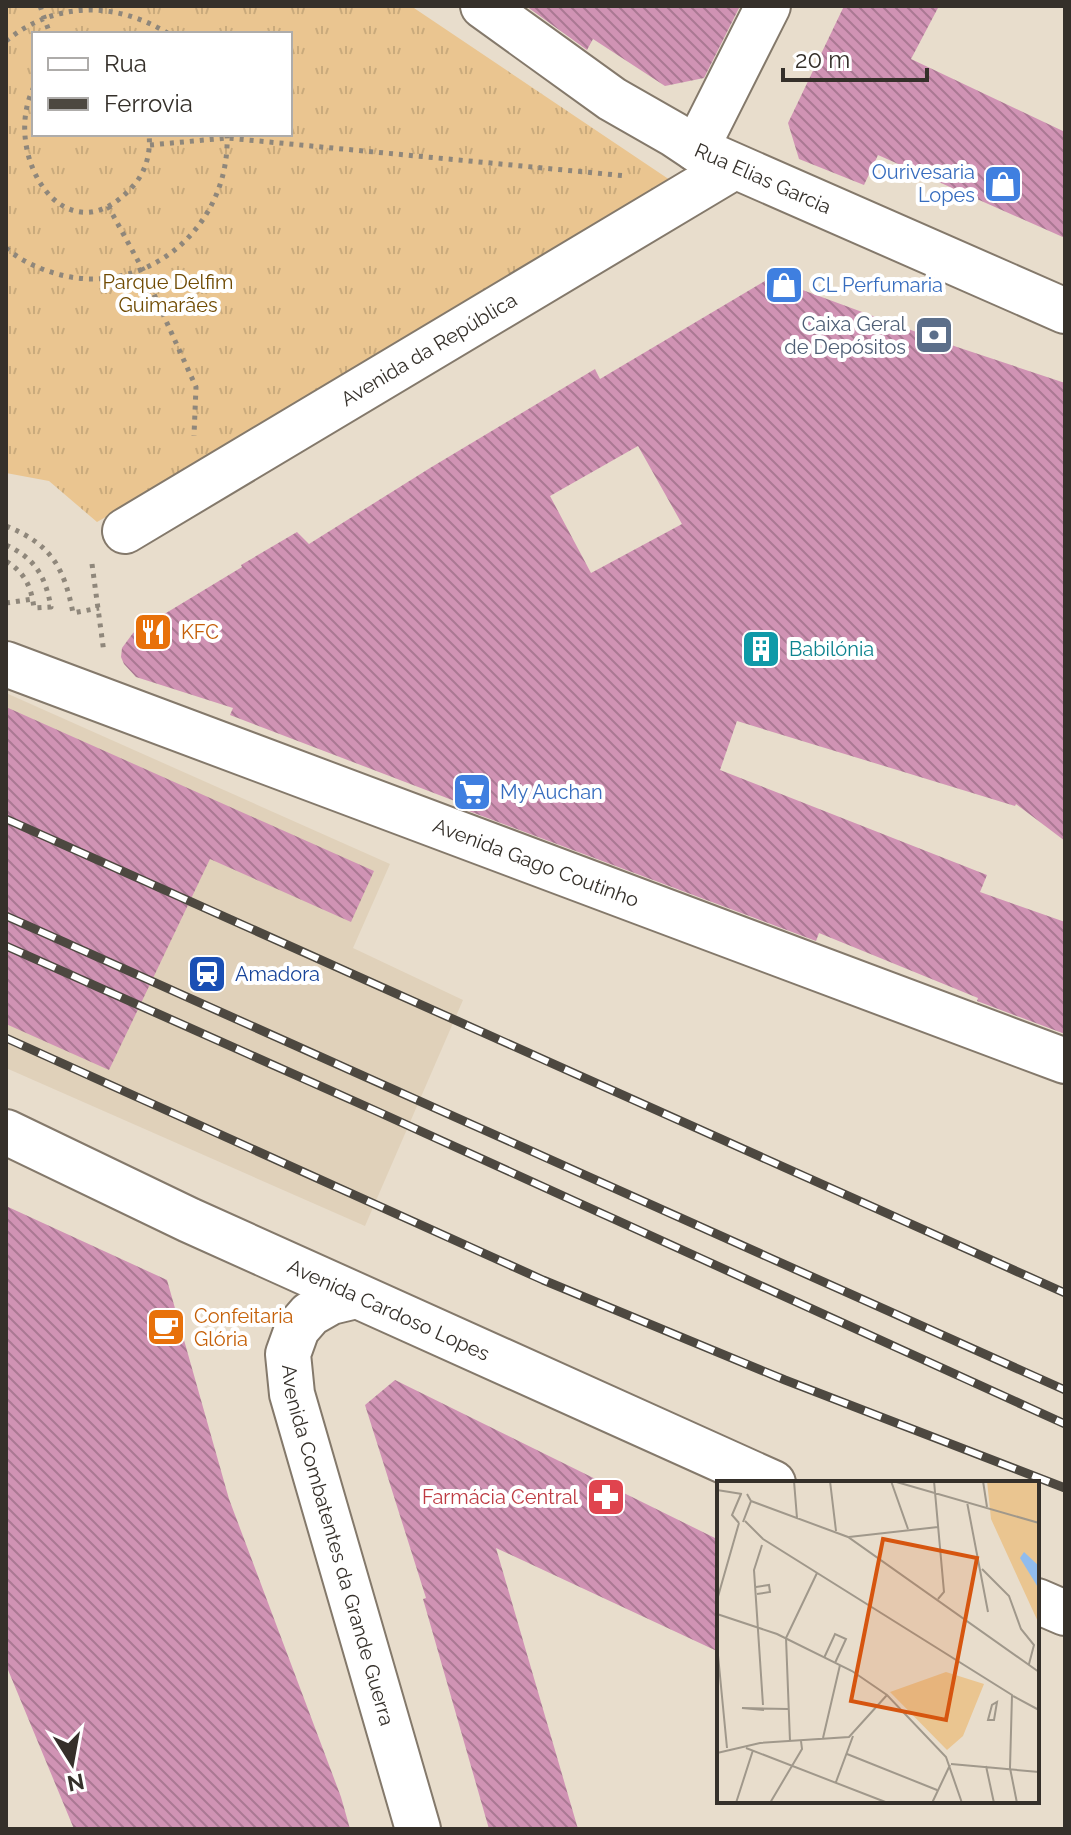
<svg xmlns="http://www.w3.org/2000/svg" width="1071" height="1835" viewBox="0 0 1071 1835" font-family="Raleway,sans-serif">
	<defs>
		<pattern id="grass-tufts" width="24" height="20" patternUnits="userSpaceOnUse" patternTransform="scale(2)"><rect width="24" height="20" fill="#eac590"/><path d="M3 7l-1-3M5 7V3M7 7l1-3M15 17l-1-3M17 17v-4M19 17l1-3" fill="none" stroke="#c9aa7c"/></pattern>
		<pattern id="building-back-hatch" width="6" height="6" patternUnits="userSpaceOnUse" patternTransform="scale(2)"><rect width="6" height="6" fill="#d093b4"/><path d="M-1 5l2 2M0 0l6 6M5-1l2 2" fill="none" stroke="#aa7893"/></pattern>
	</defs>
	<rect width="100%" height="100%" fill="#e8ddcc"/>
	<!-- built -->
	<path fill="#e0d1ba" d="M6,693L390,864L353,948L463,1000L365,1226L6,1068Z"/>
	<!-- grass -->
	<path fill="url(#grass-tufts)" fill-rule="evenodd" d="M6,6H411L670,180L193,468L97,522L49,481L6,473ZM34,34H290V134H34Z"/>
	<!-- building -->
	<path fill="url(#building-back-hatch)" fill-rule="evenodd" d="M526,6H740L704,78L665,86L593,39L587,50Z
		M844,6H939L911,59L1065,132V238L878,155L864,185L799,159L788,123Z
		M770,278L957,347L1065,383V841L1016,804L1015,806L737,721L720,770L987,875L980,892L1065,922V1034L977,1001L978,998L819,933L816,941L458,807L460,803L230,715L233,708L136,677L124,664L121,657L122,648L133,633L242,567L241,565L297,532L309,544L430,468L595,369L600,379ZM638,446L682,524L591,573L550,496Z
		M6,707L374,871L351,922L210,859L109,1070L6,1024Z
		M6,1206L167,1280L229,1499L341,1797L350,1829H74L6,1665Z
		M395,1380L719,1540V1652L496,1548L578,1829H489L423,1599L426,1598L365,1405Z"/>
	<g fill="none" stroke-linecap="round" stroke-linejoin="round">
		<defs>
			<g id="minor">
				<path id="s1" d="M483,6L612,99L675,135L696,149L1065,311"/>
				<path d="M696,149L768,6"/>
				<path id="s2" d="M125,531L734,167"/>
				<path id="s3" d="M6,664L1065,1061"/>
				<path id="s4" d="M6,1132L189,1220L773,1483"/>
				<path id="s5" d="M356,1296L331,1302L310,1314L297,1329L288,1354L292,1394L418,1829"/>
				<path d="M1037,1601L1065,1613"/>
			</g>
		</defs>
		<!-- minor casing -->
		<use href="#minor" stroke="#84796b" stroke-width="48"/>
		<!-- path -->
		<path stroke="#8f877b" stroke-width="5" stroke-dasharray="4 6" stroke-linecap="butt" d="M40,6L50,34
			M6,41C55,1 116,1 169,34
			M34,87C0,153 65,263 133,186C146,172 151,152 149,134
			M150,145L227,138L627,176
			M108,206L143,270L196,387L194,436
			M6,248C21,261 41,270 61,275C150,297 231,224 227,134
			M6,526C51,544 64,567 73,613L99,608
			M6,545C36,559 45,576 51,607L34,608C31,586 25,573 6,561
			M92,564L104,653
			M6,603L33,599"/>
		<!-- minor -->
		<use href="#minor" stroke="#fff" stroke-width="44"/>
		<defs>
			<path id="rail" d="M6,819L1065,1293
				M6,916L1065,1390
				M6,946L374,1110L1065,1424
				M6,1038L543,1280L785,1380L1065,1488"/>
		</defs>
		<!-- rail casing -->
		<use href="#rail" stroke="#4d4840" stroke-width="9"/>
		<!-- rail -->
		<use href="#rail" stroke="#fff" stroke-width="6" stroke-dasharray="18" stroke-linecap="butt"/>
	</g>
	<!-- icons -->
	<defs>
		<symbol id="shop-square" viewBox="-11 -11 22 22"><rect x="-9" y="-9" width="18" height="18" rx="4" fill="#3f7fe0" stroke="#fff"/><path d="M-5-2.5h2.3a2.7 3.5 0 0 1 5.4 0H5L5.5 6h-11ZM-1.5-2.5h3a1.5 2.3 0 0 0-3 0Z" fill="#fff"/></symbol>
		<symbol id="bank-square" viewBox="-11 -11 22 22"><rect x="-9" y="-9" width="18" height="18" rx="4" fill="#5c6f8a" stroke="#fff"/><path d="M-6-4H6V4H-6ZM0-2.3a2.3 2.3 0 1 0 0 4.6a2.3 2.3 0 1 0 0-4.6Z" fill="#fff"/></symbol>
		<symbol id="restaurant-square" viewBox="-11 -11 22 22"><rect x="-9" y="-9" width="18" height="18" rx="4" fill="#e8710a" stroke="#fff"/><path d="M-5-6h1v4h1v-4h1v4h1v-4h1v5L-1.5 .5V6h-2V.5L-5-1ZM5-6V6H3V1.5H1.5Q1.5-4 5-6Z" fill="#fff"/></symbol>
		<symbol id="building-square" viewBox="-11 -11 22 22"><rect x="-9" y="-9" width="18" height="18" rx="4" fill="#0f9aa8" stroke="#fff"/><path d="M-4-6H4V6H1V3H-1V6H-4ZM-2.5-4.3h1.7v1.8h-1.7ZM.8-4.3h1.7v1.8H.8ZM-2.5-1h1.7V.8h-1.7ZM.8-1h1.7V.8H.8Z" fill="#fff"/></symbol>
		<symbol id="supermarket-square" viewBox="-11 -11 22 22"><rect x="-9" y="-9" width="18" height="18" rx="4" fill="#3f7fe0" stroke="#fff"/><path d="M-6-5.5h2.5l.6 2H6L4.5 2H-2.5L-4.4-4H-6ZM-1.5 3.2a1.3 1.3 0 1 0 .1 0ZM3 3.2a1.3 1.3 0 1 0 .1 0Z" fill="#fff"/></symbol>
		<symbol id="station-square" viewBox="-11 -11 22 22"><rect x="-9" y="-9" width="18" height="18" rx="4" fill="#1a4fb4" stroke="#fff"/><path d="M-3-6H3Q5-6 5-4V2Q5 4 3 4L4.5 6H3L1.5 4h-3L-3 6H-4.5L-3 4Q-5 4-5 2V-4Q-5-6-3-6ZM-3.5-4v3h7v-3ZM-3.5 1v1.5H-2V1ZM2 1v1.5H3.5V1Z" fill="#fff"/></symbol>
		<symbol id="cafe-square" viewBox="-11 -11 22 22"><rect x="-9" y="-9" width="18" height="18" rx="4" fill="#e8710a" stroke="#fff"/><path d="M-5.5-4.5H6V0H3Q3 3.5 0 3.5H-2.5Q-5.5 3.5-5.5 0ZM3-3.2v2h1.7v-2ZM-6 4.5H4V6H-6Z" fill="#fff"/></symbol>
		<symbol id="pharmacy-square" viewBox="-11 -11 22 22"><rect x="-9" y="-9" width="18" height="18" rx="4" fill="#e0444e" stroke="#fff"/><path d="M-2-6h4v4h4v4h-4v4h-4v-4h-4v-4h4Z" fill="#fff"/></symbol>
	</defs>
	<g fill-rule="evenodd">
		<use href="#shop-square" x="981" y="162" width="44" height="44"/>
		<use href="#shop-square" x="762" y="263" width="44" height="44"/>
		<use href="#bank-square" x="912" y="313" width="44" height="44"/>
		<use href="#restaurant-square" x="131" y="610" width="44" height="44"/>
		<use href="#building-square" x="739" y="627" width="44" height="44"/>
		<use href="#supermarket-square" x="450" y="770" width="44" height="44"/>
		<use href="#station-square" x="185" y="952" width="44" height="44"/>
		<use href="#cafe-square" x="144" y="1305" width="44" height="44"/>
		<use href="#pharmacy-square" x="584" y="1475" width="44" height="44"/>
	</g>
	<g text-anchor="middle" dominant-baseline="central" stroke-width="8" stroke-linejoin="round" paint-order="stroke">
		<!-- shop labels -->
		<g font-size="20" fill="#366cbe" stroke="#fff" text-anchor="start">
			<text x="975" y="172" text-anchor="end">Ourivesaria<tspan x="975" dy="23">Lopes</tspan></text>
			<text x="812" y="285">CL Perfumaria</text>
			<text x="500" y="792">My Auchan</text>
		</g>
		<!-- street labels -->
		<g font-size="20" fill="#35302a" stroke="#fff">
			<text stroke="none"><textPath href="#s1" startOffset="330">Rua Elias Garcia</textPath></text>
			<text stroke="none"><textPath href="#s2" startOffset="354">Avenida da República</textPath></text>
			<text stroke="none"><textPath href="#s3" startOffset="566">Avenida Gago Coutinho</textPath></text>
			<text stroke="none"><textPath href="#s4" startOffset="422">Avenida Cardoso Lopes</textPath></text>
			<text stroke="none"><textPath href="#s5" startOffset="294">Avenida Combatentes da Grande Guerra</textPath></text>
		</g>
		<!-- park labels -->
		<g font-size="20" fill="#704b03" stroke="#fff">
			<text x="168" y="282">Parque Delfim<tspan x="168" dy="23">Guimarães</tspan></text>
		</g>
		<!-- service labels -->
		<g font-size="20" fill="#4e5e75" stroke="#fff" text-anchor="end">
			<text x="906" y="324">Caixa Geral<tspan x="906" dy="23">de Depósitos</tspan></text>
		</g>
		<!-- food labels -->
		<g font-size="20" fill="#c56008" stroke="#fff" text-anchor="start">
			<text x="181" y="632">KFC</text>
			<text x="194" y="1316">Confeitaria<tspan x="194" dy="23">Glória</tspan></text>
		</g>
		<!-- culture labels -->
		<g font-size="20" fill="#0d838f" stroke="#fff" text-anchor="start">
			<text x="789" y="649">Babilónia</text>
		</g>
		<!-- transit labels -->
		<g font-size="20" fill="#164399" stroke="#fff" text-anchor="start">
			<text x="235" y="974">Amadora</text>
		</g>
		<!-- health labels -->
		<g font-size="20" fill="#be3a42" stroke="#fff" text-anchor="end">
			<text x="578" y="1497">Farmácia Central</text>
		</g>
	</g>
	<!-- overview -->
	<g transform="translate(717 1481)">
		<rect width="322" height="322" fill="#e8ddcc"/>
		<path d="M270,0H322V143L274,38ZM229,191L267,203L246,255L230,269L173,211Z" fill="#eac590"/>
		<path d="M307,71L322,85V108L303,77Z" fill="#91bced"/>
		<path fill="none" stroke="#a0988b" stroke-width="2" d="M77,0L80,37M113,0L119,50M174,0L191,48M176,0L322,42M217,0L227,111L221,118M266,0L270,26M0,9L25,13M34,20L131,56L322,191M250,21L271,131M28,40L46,58L295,214L293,287L300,322M26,41L34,20L30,13M22,42L15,34L24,13M132,56L221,46M45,64L37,89L46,224M265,88L292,115L304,148L317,164L312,183M39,106L52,104L53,111L40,113M0,119L22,42M0,133L60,153L135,190L170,214L229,276L245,322M0,164L10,267M107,177L118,153L129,158L118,182M296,215L322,229M280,221L277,239H271L275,224ZM47,229L25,227L71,228M106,257L123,184M73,260L69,157L100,92M29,267L171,322M0,272L43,262L132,256L170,214M130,273L220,309M234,283L322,291M269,285L277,322M119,301L136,255M19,322L36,269M53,322L85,268L84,260M215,322L233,284"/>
		<path fill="#d6550f" fill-opacity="0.15" stroke="#d6550f" stroke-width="4" d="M166,58L260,77L229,239L134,220Z"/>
		<rect width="322" height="322" fill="none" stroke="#35302a" stroke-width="4"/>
	</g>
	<!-- border -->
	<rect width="1071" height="1835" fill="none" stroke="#35302a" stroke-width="16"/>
	<!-- legend -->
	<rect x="32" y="32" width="260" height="104" fill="#ffffff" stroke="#aeacaa" stroke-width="2"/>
	<rect x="48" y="58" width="40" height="12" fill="#ffffff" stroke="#aeacaa" stroke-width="2"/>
	<text x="104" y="72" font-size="24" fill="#35302a">Rua</text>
	<rect x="48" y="98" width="40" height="12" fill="#4d4840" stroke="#aeacaa" stroke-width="2"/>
	<text x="104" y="112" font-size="24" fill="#35302a">Ferrovia</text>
	<!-- north arrow -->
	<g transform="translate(72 1763) rotate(169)" stroke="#ffffff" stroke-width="6" paint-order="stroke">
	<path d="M0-6L14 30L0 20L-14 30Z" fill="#35302a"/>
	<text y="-12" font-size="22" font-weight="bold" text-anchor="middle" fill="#35302a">N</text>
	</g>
	<!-- scale -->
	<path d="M783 68v12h144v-12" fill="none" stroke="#35302a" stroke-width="4"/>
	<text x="795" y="68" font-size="24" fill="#35302a" stroke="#ffffff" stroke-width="6" paint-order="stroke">20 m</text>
</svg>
